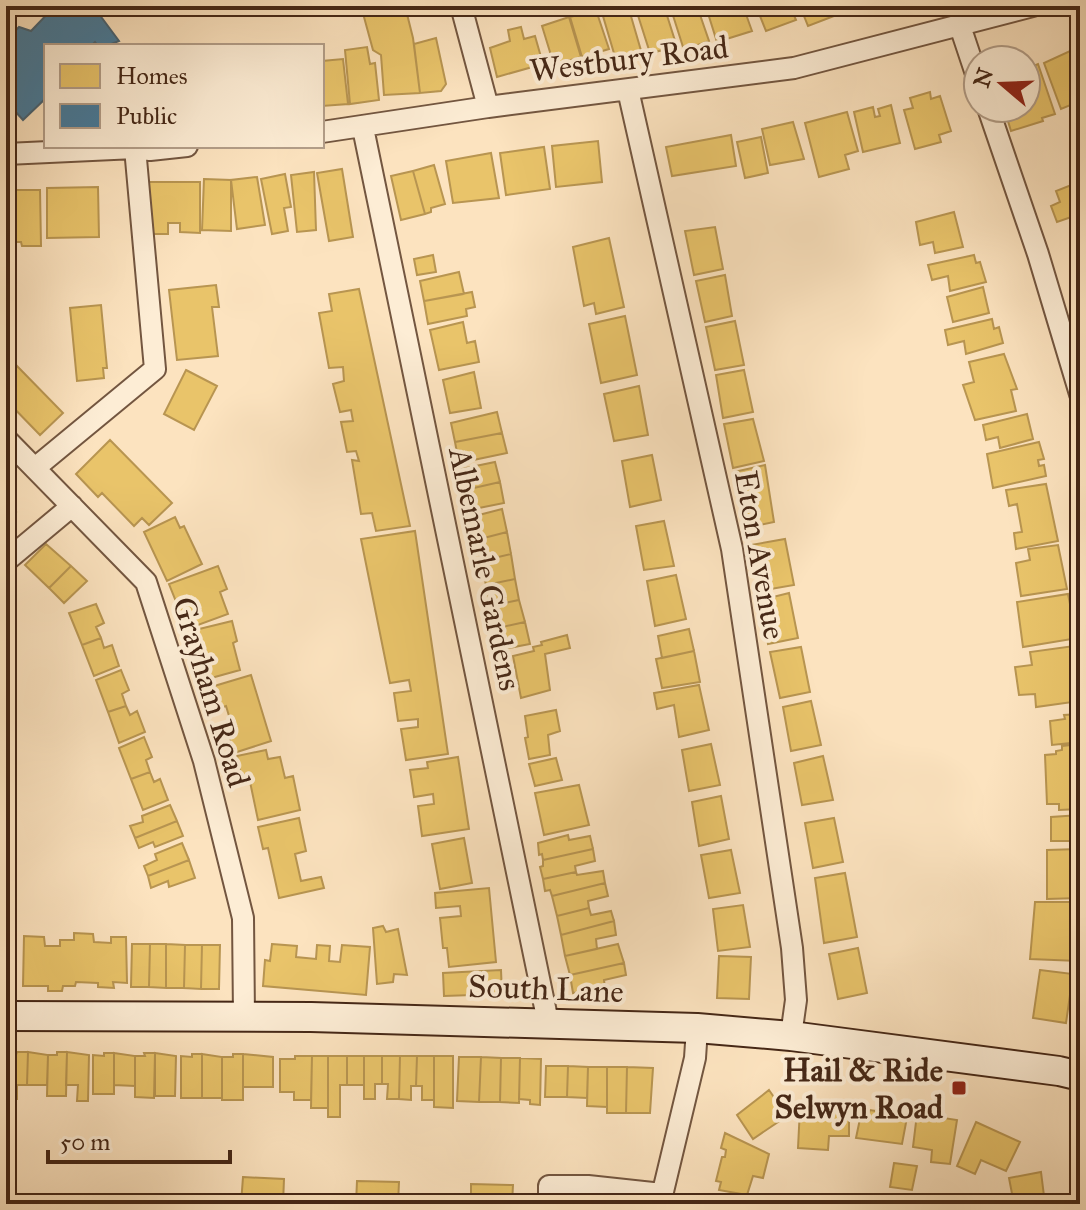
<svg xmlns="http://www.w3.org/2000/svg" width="1086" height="1210" viewBox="0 0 1086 1210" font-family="'IM FELL Great Primer',serif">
	<rect width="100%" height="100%" fill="#fce3bf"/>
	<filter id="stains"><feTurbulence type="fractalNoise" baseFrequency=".0025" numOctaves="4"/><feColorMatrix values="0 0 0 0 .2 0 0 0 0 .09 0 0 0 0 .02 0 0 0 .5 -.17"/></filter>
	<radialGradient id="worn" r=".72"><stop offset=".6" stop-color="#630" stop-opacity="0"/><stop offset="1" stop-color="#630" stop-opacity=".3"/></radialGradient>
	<!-- homes -->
	<path fill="#e9c46a" stroke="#b89551" stroke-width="2" d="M361,6H405L413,38L420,93L384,95L381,55L373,50Z
		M600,6H628L642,54L616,60Z
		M635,6H664L677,47L650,53Z
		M670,6H688L690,12L698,9L709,41L684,50Z
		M743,6L752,31L717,42L706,7Z
		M756,6H790L796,20L766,31Z
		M800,6H860L808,26Z
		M596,10L609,49L582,57L570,17Z
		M569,17L581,57L554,65L542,26Z
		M521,27L524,39L535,36L543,64L497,77L490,48L510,41L508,30Z
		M436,38L446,84L441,91L420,93L414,44Z
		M367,47L370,64L375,63L379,100L350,104L345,50Z
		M1070,51L1071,53L1077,51L1080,60V92L1076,94L1078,102L1061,109L1044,63Z
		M343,59L348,104L322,106V61Z
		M1038,64L1055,114L1042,118L1043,121L1011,131L1004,108H1026V69Z
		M930,92L931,99L940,96L951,131L939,135L941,142L915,149L904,110L913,108L910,98Z
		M891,105L900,143L863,152L854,112L873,107L875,117L880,116L878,109Z
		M847,112L858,151L845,155L849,169L819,177L805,123Z
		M793,122L804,159L770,165L762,129Z
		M731,135L736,166L672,176L666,147Z
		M761,137L768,173L745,178L737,142Z
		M598,141L602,182L556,187L552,146Z
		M544,147L550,189L506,195L500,153Z
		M491,153L499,198L453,203L446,161Z
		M434,165L445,204L431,208V212L425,214L413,171Z
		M342,169L353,237L329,241L317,173Z
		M413,171L425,214L401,220L391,176Z
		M314,172L316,230L297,232L291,175Z
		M285,174L291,207L284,208L288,231L272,234L261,179Z
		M257,177L265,225L237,229L231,180Z
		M204,179L231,180V231L202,230Z
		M148,182H200V233L180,232V223H168V234H148Z
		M1079,182L1080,214L1057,222L1051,206L1060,202L1056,191Z
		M98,187L99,237L47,238V188Z
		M6,190H40L41,246H22L21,242H6Z
		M954,212L963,247L935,253L933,242L920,245L916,222Z
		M715,227L723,269L694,275L685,231Z
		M609,238L624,307L596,314L594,303L584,306L573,247Z
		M433,255L436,272L417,275L414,259Z
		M974,255L976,263L980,262L986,282L950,291L948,276L932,280L928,265Z
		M459,272L464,294L424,301L420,281Z
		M725,275L732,316L705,322L696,281Z
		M216,285L219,307H212L218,356L177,360L169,290Z
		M983,287L989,313L953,322L947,297Z
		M359,289L410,526L376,531L372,513L361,514L352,460L359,461L356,451L347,452L341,422L353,421L351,410L340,412L333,384L344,381L343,367L329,368L319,313L332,311L329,294Z
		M472,292L475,307L466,309L467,316L428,324L424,301Z
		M101,305L107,368H103L104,378L77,381L70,308Z
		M625,316L637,375L601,383L589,324Z
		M992,319L994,329L999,327L1003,343L966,354L964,341L948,345L945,330Z
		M735,321L744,365L715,370L706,327Z
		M463,322L467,343L475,341L479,362L439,370L430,330Z
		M1004,354L1017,389L1011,390L1016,411L975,420L963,385L974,382L969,362Z
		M17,366L63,413L40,435L6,400V377Z
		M186,370L217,386L194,430L164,414Z
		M744,370L753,412L723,418L716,375Z
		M474,372L481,408L450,413L443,380Z
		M639,386L648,435L614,441L604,394Z
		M497,412L502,433L455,442L451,423Z
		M1027,414L1033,439L1000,448L998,437L986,440L983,425Z
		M753,419L764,461L733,468L724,424Z
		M502,433L507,453L459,463L455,442Z
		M110,440L172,503L149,525L142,518L134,526L102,493L98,497L76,474Z
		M1039,442L1044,459L1038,460L1039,466L1044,465L1046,476L993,488L987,454Z
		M652,455L661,500L630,507L622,461Z
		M495,462L500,482L465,490L461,469Z
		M765,465L774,522L744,528L734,472Z
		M500,482L504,503L469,510L465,490Z
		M1046,484L1058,541L1016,549L1014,533L1022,532L1017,504L1009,506L1006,490Z
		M6,502L16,512L6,522Z
		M502,509L507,532L476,540L471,517Z
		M175,517L180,528L184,526L202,564L167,581L144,532Z
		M664,521L674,566L644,570L636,526Z
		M415,531L448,754L406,760L401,729L418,727V719L398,721L394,693L411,691L409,680L390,683L361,539Z
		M507,532L511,554L481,561L476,540Z
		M785,539L794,585L759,591L751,545Z
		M46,544L71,566L49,588L25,565Z
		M1058,545L1067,589L1021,596L1016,563L1030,560L1028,549Z
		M511,554L515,579L486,585L481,561Z
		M71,566L87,581L64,603L49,588Z
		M218,566L227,589L220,592L228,614L187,629L169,584Z
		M676,575L686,619L655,626L647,581Z
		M515,579L519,600L490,606L486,585Z
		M789,593L798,638L768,644L761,600Z
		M1068,594L1072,614H1076L1078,638L1023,647L1017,602Z
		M519,600L525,622L493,629L490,606Z
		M96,604L104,623L96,627L101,638L82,645L69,613Z
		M232,621L237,641L233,643L240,670L204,680L191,631Z
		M525,622L530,644L498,650L493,629Z
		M689,629L694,651L662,658L658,636Z
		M567,635L570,648L545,654L550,690L521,698L513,656L534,651L533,647L542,645L541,642Z
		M101,638L104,648L112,645L119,666L94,676L82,645Z
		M1074,646L1077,649L1080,670V701L1036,707L1035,694L1019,695L1015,667L1032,665L1030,652Z
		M801,647L810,692L780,698L770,652Z
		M694,651L700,682L662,688L656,659Z
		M121,670L129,690L122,694L126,706L108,712L96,680Z
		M251,675L271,741L234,753L227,731L233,729L226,706L218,709L211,687Z
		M699,685L709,730L679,737L674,705L657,709L654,693Z
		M811,701L821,745L791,751L783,707Z
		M126,706L130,715L137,711L145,732L119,743L108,712Z
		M556,710L560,731L548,735L550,755L529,759L525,738L528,737L525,716Z
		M1080,714V742L1052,745L1050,721L1065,719L1064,715Z
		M144,737L152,757L146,760L150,772L131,779L119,748Z
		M711,744L720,785L689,791L682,750Z
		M1080,744V809L1059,810V804H1047L1045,755L1056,754V751L1062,750V746Z
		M266,750L268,759L280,757L285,778L293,776L300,810L258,820L249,777L242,779L237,756Z
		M823,756L833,800L802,805L794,763Z
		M458,757L469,829L422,836L418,806L434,804L433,794L414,797L410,770L428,768L427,762Z
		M556,758L562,780L535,786L529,764Z
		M150,772L154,782L160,779L168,800L143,810L131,779Z
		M579,785L589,825L544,835L535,793Z
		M721,796L729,839L699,846L692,802Z
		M170,805L177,821L135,838L130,826L143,822L142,816Z
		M1080,815V841H1051V817Z
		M299,818L306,851L295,854L301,881L321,877L324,888L279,898L268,848L263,849L258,827Z
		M834,818L843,862L813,868L805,823Z
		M177,821L183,836L155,847L153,842L139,848L135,838Z
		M568,835L569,840L590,836L593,849L543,860L542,854L539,855L538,843Z
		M464,838L472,883L440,889L432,844Z
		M182,843L189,860L148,876L144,866L157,860L155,854Z
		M593,849L595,861L575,866L576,872L543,879L540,867L543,866V860Z
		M1079,849L1080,898L1047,899V850Z
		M731,850L740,893L709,898L701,855Z
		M189,860L195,878L169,887L168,881L151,888L148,876Z
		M603,871L605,883L552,896L550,890L545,891L543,879L576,872L577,875Z
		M845,873L857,937L824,943L815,878Z
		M605,883L608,896L588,901L589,908L557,916L552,896Z
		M489,888L496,962L449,967L447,948H443L440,918L461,916L460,906L436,908L435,893Z
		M1035,902H1078V961L1030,959Z
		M743,905L750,947L718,951L713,909Z
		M589,908L591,915L611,911L614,921L561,935L557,916Z
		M614,921L616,935L596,939L597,949L565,956L561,935Z
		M383,926L386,932L398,929L407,975L394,974L393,982L377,984L373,928Z
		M74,933L93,934L94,942L111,943V937H126L127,983L113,982L114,988L98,987V983L76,982L75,986H63L62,991H48V986H23L24,936L44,937L45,946H60V940H74Z
		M132,944H150L149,987H131Z
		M150,944H166V988L149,987Z
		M166,944L185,945L184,988H166Z
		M272,944L297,946L296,957L316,959L317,945L330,946L329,961L340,962L342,945L370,947L366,995L263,986L265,960L270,961Z
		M618,944L624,963L570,975L565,956Z
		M185,945H202L201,989L184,988Z
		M202,945H220L219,989H201Z
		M858,948L867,993L838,999L829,954Z
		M719,956L751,957L749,999L717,998Z
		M624,963L626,975L604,980L605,988L573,993L570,975Z
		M501,970L502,994L444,996L443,973Z
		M1040,970L1073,974L1066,1023L1033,1018Z
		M17,1052H28L27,1085H17V1099H6V1054L16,1055Z
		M28,1052L48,1055L47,1085H27Z
		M57,1052H67L66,1096H47L48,1055H57Z
		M67,1052L89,1055L88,1101H77L78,1085H66Z
		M104,1053H114V1094H93V1055L104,1056Z
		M114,1053L135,1056V1086L114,1085Z
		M144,1053H155L154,1098L135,1097V1056H145Z
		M155,1053L176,1056L175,1096H155Z
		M192,1054H202V1098H181V1056L192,1057Z
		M202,1054L222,1057V1098H202Z
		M233,1054H243V1100H222V1057H233Z
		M243,1054L273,1057V1087H243Z
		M295,1056H312L311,1100H294V1092H280V1059H295Z
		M312,1056H328V1108H311Z
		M328,1056H347V1085H340V1117H328Z
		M347,1056H364V1085H347Z
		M364,1056H382V1084H375V1099H364Z
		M382,1056H400L399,1099H387L388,1084H382Z
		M400,1056H417L416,1086H411V1100L399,1099Z
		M417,1056H434V1100H422V1086H416Z
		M434,1056H453V1108L434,1107Z
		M459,1057H481L479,1102L457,1101Z
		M481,1057L501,1058L500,1102H479Z
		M501,1058H520L519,1103L500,1102Z
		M520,1058L541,1059L540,1105L530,1104V1100L519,1099Z
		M546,1066H568L567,1097H545Z
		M568,1066L588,1067L587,1098L567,1097Z
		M588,1067H607V1107L587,1106Z
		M607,1067H627L626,1113H607Z
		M627,1067L653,1068L650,1113H626Z
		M769,1090L787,1116L753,1139L737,1115Z
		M817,1101L843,1102L842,1106L849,1107V1136H829L828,1150L798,1148L800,1108L817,1105Z
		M877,1107L908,1112L902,1144L856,1138L861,1114L868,1115L870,1110L876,1111Z
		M917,1114L957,1120L950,1164L931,1162L932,1150L913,1147Z
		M976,1122L1020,1142L1006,1171L981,1160L975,1174L957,1166Z
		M725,1133L769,1154L763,1178L753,1176L747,1195L719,1190L721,1182L716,1181L722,1157H725L726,1150L721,1148Z
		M894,1163L917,1166L912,1190L890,1187Z
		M1041,1172L1045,1204H1014L1009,1178Z
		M243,1177L284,1179L283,1204H241Z
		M357,1181L399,1182L398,1204H356Z
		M471,1184L513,1185L512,1204H471Z
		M573,1197L607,1204H572Z"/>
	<!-- public -->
	<path fill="#457b9d" stroke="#456274" stroke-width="2" d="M55,6H93L119,41L106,46H98L95,42L91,46H46V101L45,99L23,120L14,110L6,118V55L13,47L11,44V35L19,27L31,31Z"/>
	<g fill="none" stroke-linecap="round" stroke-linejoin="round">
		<defs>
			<path id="street" d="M461,6L488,107
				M959,23L978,80
				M628,90L732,549L792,948L796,1000L791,1036
				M988,108L1038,254L1080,394
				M363,128L548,1022
				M322,132L488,107L794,68L1033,6
				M6,154L135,148L150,150L187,146
				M6,439L146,582L204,761L243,918L244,1016
				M35,468L155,369L135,148
				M6,561L72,506
				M549,1204V1186H588L662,1194
				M660,1204L695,1058L697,1028"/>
			<path id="secondary" d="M6,1016L311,1017L697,1028L791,1036L1059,1071L1080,1076"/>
		</defs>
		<!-- street casing -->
		<use href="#street" stroke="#735640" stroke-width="24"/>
		<!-- secondary casing -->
		<use href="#secondary" stroke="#452716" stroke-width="32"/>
		<!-- street -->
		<use href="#street" stroke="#fdedd5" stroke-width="20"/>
		<!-- secondary -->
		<use href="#secondary" stroke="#fdedd5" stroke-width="28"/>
	</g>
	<!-- markers -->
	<rect fill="#8f2418" stroke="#fdedd5" stroke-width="3" x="951" y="1080" width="16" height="16" rx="4"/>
	<g text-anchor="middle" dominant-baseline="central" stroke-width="8" stroke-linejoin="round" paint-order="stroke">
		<!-- street labels -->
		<g font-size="32" fill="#452716" stroke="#fdedd5">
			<text transform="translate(629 59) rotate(-7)">Westbury Road</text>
			<text transform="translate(760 555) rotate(80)">Eton Avenue</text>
			<text transform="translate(485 569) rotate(78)">Albemarle Gardens</text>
			<text transform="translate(211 692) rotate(73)">Grayham Road</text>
			<text transform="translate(546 989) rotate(2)">South Lane</text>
		</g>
		<!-- poi labels -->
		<g font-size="32" font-weight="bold" fill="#452716" stroke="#fdedd5" text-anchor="end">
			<text x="943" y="1070">Hail &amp; Ride<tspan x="943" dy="37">Selwyn Road</tspan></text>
		</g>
	</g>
	<!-- margin -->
	<rect width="1086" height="1210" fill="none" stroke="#fce3bf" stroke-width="32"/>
	<rect x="8" y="8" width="1070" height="1194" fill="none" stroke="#452716" stroke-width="4"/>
	<rect x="16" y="16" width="1054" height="1178" fill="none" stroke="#452716" stroke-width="2"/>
	<!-- legend -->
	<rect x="44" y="44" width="280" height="104" fill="#fdedd5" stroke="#b39e89" stroke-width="2"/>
	<rect x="60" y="64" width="40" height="24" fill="#e9c46a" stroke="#b39e89" stroke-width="2"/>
	<text x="116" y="84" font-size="24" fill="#452716">Homes</text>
	<rect x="60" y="104" width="40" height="24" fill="#457b9d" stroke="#b39e89" stroke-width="2"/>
	<text x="116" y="124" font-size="24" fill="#452716">Public</text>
	<!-- north arrow -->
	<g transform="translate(1002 84) rotate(289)"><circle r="38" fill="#fdedd5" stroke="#b39e89" stroke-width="2"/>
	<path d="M0-6L14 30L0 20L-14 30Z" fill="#8f2418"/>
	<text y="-12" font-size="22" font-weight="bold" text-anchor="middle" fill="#452716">N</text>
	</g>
	<!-- scale -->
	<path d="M48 1150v12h182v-12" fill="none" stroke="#452716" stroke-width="4"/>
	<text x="60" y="1150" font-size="24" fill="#452716" stroke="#fdedd5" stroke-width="6" paint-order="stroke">50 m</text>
	<rect width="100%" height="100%" filter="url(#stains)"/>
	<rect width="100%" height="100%" fill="url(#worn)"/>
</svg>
